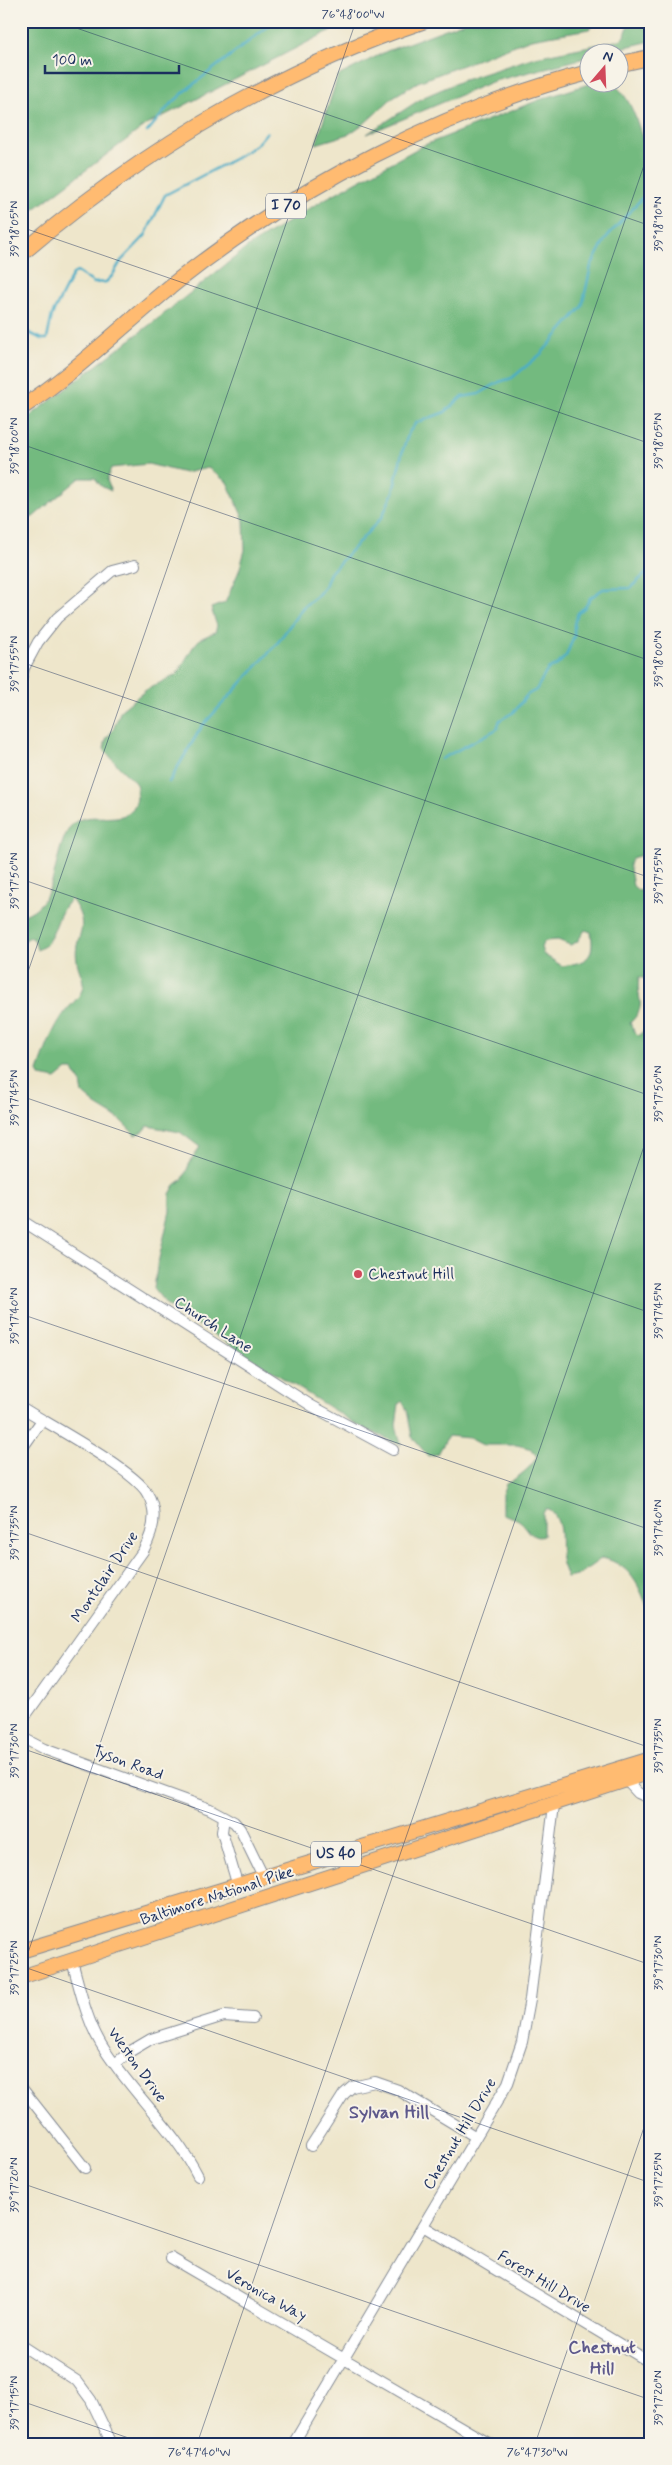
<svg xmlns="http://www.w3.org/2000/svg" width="672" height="2465" viewBox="0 0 672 2465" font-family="Mynerve,sans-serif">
	<rect width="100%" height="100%" fill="#f7f3e8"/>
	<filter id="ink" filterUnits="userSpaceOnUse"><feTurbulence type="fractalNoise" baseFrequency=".02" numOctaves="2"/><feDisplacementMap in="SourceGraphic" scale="10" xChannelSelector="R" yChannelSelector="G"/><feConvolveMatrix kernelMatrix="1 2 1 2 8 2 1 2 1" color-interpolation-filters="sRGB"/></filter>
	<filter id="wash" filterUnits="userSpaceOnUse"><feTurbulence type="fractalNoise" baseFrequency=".0096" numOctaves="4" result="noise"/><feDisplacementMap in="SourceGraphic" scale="20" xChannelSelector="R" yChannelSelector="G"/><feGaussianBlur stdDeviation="1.12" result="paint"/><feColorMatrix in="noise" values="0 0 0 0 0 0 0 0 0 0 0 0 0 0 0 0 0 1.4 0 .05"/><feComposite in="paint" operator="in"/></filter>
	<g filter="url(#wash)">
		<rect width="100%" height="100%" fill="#eee6cb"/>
		<!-- forest -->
		<path fill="#73ba7f" stroke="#47746e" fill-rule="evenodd" d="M21,21H349L146,125L21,219Z
			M467,21H598L589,29L531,39L418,82L393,97L366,122L349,134L316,144L338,76L387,51Z
			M630,21H651V41L605,52H590L589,57L494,81L367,134L424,97L461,81L535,57L620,40L625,35Z
			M592,83H612C636,99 642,142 651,169V856L645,854L632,858L629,864L633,886L639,891L651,885V992L646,979L639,977C635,1000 649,1004 630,1023L634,1031L639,1036L651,1022V1620C643,1593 633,1564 602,1558L577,1576L567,1578C565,1571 561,1564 561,1558C559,1541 564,1524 551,1511L546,1509L543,1513V1536C531,1540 529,1529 521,1522C517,1518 508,1516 502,1514V1494L506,1484C516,1479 531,1468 537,1457L532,1449L517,1445H483L469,1438L448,1436L438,1454L428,1456L412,1437L407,1410L402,1401L399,1404L396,1425L401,1445L359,1426L167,1305L154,1289L157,1267L170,1211V1194L175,1185L183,1179L191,1160L200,1147L180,1132L148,1126L145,1130L135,1135L119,1119L96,1105L83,1094L81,1083L73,1070H67L56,1079L40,1076L38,1071C45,1052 51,1032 63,1015C69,1005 80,999 83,987C84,978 78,970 77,961C72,935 94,930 71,899C54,914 58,941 37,950L34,939L29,937L21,944V916C61,904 50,857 70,827C87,804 130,834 137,798C137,793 138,786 135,783C132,778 126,774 122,770C115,763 110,756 104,749L106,739L113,730L121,710L146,690L177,674L193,647L200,639L215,632L217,626L211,608L225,603L239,571L245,550L244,520L227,482L208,468L185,473L148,464L111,468L107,480L111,491L101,486L95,478H80L33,517L21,521V423L160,317L249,246L325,199L422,146L539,100ZM585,930L591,932C595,959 587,962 562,966L543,954L541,947L545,941L558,940L570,945L577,942Z"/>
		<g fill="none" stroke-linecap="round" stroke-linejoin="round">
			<!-- stream -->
			<path stroke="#49adc8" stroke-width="2.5" d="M147,132L169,106L190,87L275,21
				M21,329L42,339H47L52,315L73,274L77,272L94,283L106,282L112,276L121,261L145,236L165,195L236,158L256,145L267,132
				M441,759L497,729L500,720L514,712L527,695L536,690L548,669L557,665L566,656L574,636V624L578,613L585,607L590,598L603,589L630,588L651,569
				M169,782L202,726L276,645L303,607L317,596L325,586L330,573L382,517L393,492L403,449L409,432L416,423L445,412L462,397L479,394L499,382L512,378L541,354L582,307L591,266L606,238L651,188"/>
		</g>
	</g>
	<g filter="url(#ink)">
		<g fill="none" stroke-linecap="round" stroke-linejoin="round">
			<defs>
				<path id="minor" d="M21,680L24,668L38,642L57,618L112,571L135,565
					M21,1220L312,1406L393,1450
					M21,1407C48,1424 134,1470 147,1493C159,1512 153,1533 143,1551L21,1722
					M21,1450L42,1420
					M21,1737L44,1749L210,1809L234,1822L240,1829L263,1876
					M626,1780L638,1793L651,1799
					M224,1817L222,1832L237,1883
					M72,1961C80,1989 86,2019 101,2044C129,2091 173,2127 198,2176
					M115,2064L129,2052L151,2039L224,2016L253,2018
					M21,2087L85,2168
					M311,2146L344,2094L352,2087L375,2082L398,2090L476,2137
					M423,2226L651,2363
					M171,2258L490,2444
					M21,2345L77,2381L91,2400L112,2444
					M293,2444L508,2083L522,2042L530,1999L554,1805"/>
				<path id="major" d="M21,1951L651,1759
					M21,1977L651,1772"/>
				<path id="highway" d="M620,64L651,57
					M21,254C141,152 274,71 424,21
					M21,408C78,371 127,321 180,279C300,185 442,111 590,72"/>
			</defs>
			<!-- minor casing -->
			<use href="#minor" stroke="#848a94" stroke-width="12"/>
			<!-- major casing -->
			<use href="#major" stroke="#848a94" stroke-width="16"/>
			<!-- highway casing -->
			<use href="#highway" stroke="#848a94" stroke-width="17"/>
			<!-- minor -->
			<use href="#minor" stroke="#fff" stroke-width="10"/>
			<!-- major -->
			<use href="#major" stroke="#ffbb71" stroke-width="14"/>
			<!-- highway -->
			<use href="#highway" stroke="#ffbb71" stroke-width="15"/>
		</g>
	</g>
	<!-- ticks -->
	<path fill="none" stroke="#1b2f5e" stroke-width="1" stroke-opacity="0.45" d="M56,21L651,226M21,227L651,444M21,444L651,661M21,662L651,878M21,879L651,1096M21,992L356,21M21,1096L651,1313M21,1314L651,1530M21,1531L651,1748M21,1748L651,1965M21,1966L651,2183M21,1973L651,145M21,2183L651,2400M21,2401L146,2444M197,2444L651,1126M535,2444L651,2107"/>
	<!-- markers -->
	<circle fill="#d1495b" stroke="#f7f3e8" stroke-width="2" cx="358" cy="1274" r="5"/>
	<g text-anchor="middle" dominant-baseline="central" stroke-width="4" stroke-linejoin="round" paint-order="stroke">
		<!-- shield labels -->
		<g fill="#f7f3e8" stroke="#5d6a87" stroke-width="1">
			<rect x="266" y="193.5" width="40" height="25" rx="4"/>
			<rect x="311" y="1841.5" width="50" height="25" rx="4"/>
		</g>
		<g font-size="15" font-weight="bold" fill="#1b2f5e">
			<text x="286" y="206">I 70</text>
			<text x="336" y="1854">US 40</text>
		</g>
		<!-- poi labels -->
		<g font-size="16" fill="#1b2f5e" stroke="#f7f3e8" text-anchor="start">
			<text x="368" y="1274">Chestnut Hill</text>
		</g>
		<!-- street labels -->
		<g font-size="16" fill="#1b2f5e" stroke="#f7f3e8">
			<text transform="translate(213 1325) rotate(33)">Church Lane</text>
			<text transform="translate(105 1577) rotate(-56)">Montclair Drive</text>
			<text transform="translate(128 1763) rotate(20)">Tyson Road</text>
			<text transform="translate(217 1896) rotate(-18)">Baltimore National Pike</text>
			<text transform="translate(137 2065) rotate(54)">Weston Drive</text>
			<text transform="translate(460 2134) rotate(-59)">Chestnut Hill Drive</text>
			<text transform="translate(544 2282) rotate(31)">Forest Hill Drive</text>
			<text transform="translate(266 2295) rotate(30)">Veronica Way</text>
		</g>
		<!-- neighbourhood labels -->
		<g font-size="18" font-weight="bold" fill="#5e598c" stroke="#f7f3e8">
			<text x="389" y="2113">Sylvan Hill</text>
			<text x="602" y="2348">Chestnut<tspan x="602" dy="21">Hill</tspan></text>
		</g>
	</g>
	<!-- margin -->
	<rect width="672" height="2465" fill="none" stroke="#f7f3e8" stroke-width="55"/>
	<!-- north arrow -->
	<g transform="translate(604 68) rotate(19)"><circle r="24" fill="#f7f3e8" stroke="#9fa5b1"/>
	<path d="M0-4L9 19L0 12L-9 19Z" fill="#d1495b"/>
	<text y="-8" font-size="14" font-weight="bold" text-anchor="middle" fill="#1b2f5e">N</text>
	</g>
	<!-- scale -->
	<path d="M45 65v8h134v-8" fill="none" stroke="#1b2f5e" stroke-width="2.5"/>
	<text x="52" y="65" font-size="15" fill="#1b2f5e" stroke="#f7f3e8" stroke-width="4" paint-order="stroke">100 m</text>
	<rect x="28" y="28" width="616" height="2410" fill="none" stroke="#1b2f5e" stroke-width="2"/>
	<g font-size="12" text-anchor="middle" fill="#1b2f5e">
		<text x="353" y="18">76°48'00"W</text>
		<text transform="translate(658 224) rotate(-90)" y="4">39°18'10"N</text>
		<text transform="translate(14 229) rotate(-90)" y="4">39°18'05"N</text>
		<text transform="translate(658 441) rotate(-90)" y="4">39°18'05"N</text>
		<text transform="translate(14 446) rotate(-90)" y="4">39°18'00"N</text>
		<text transform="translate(658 659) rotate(-90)" y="4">39°18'00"N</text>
		<text transform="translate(14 664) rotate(-90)" y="4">39°17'55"N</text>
		<text transform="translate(658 876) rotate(-90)" y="4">39°17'55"N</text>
		<text transform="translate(14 881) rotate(-90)" y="4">39°17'50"N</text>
		<text transform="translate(658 1094) rotate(-90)" y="4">39°17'50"N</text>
		<text transform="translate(14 1098) rotate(-90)" y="4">39°17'45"N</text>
		<text transform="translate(658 1311) rotate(-90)" y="4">39°17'45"N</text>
		<text transform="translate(14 1316) rotate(-90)" y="4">39°17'40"N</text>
		<text transform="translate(658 1528) rotate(-90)" y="4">39°17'40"N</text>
		<text transform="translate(14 1533) rotate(-90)" y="4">39°17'35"N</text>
		<text transform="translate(658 1746) rotate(-90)" y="4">39°17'35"N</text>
		<text transform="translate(14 1751) rotate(-90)" y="4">39°17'30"N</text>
		<text transform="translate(658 1963) rotate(-90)" y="4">39°17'30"N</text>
		<text transform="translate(14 1968) rotate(-90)" y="4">39°17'25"N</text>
		<text transform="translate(658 2180) rotate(-90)" y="4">39°17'25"N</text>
		<text transform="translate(14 2185) rotate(-90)" y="4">39°17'20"N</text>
		<text transform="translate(658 2398) rotate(-90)" y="4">39°17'20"N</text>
		<text transform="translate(14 2403) rotate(-90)" y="4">39°17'15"N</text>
		<text x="199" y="2456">76°47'40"W</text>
		<text x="537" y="2456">76°47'30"W</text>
	</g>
</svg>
